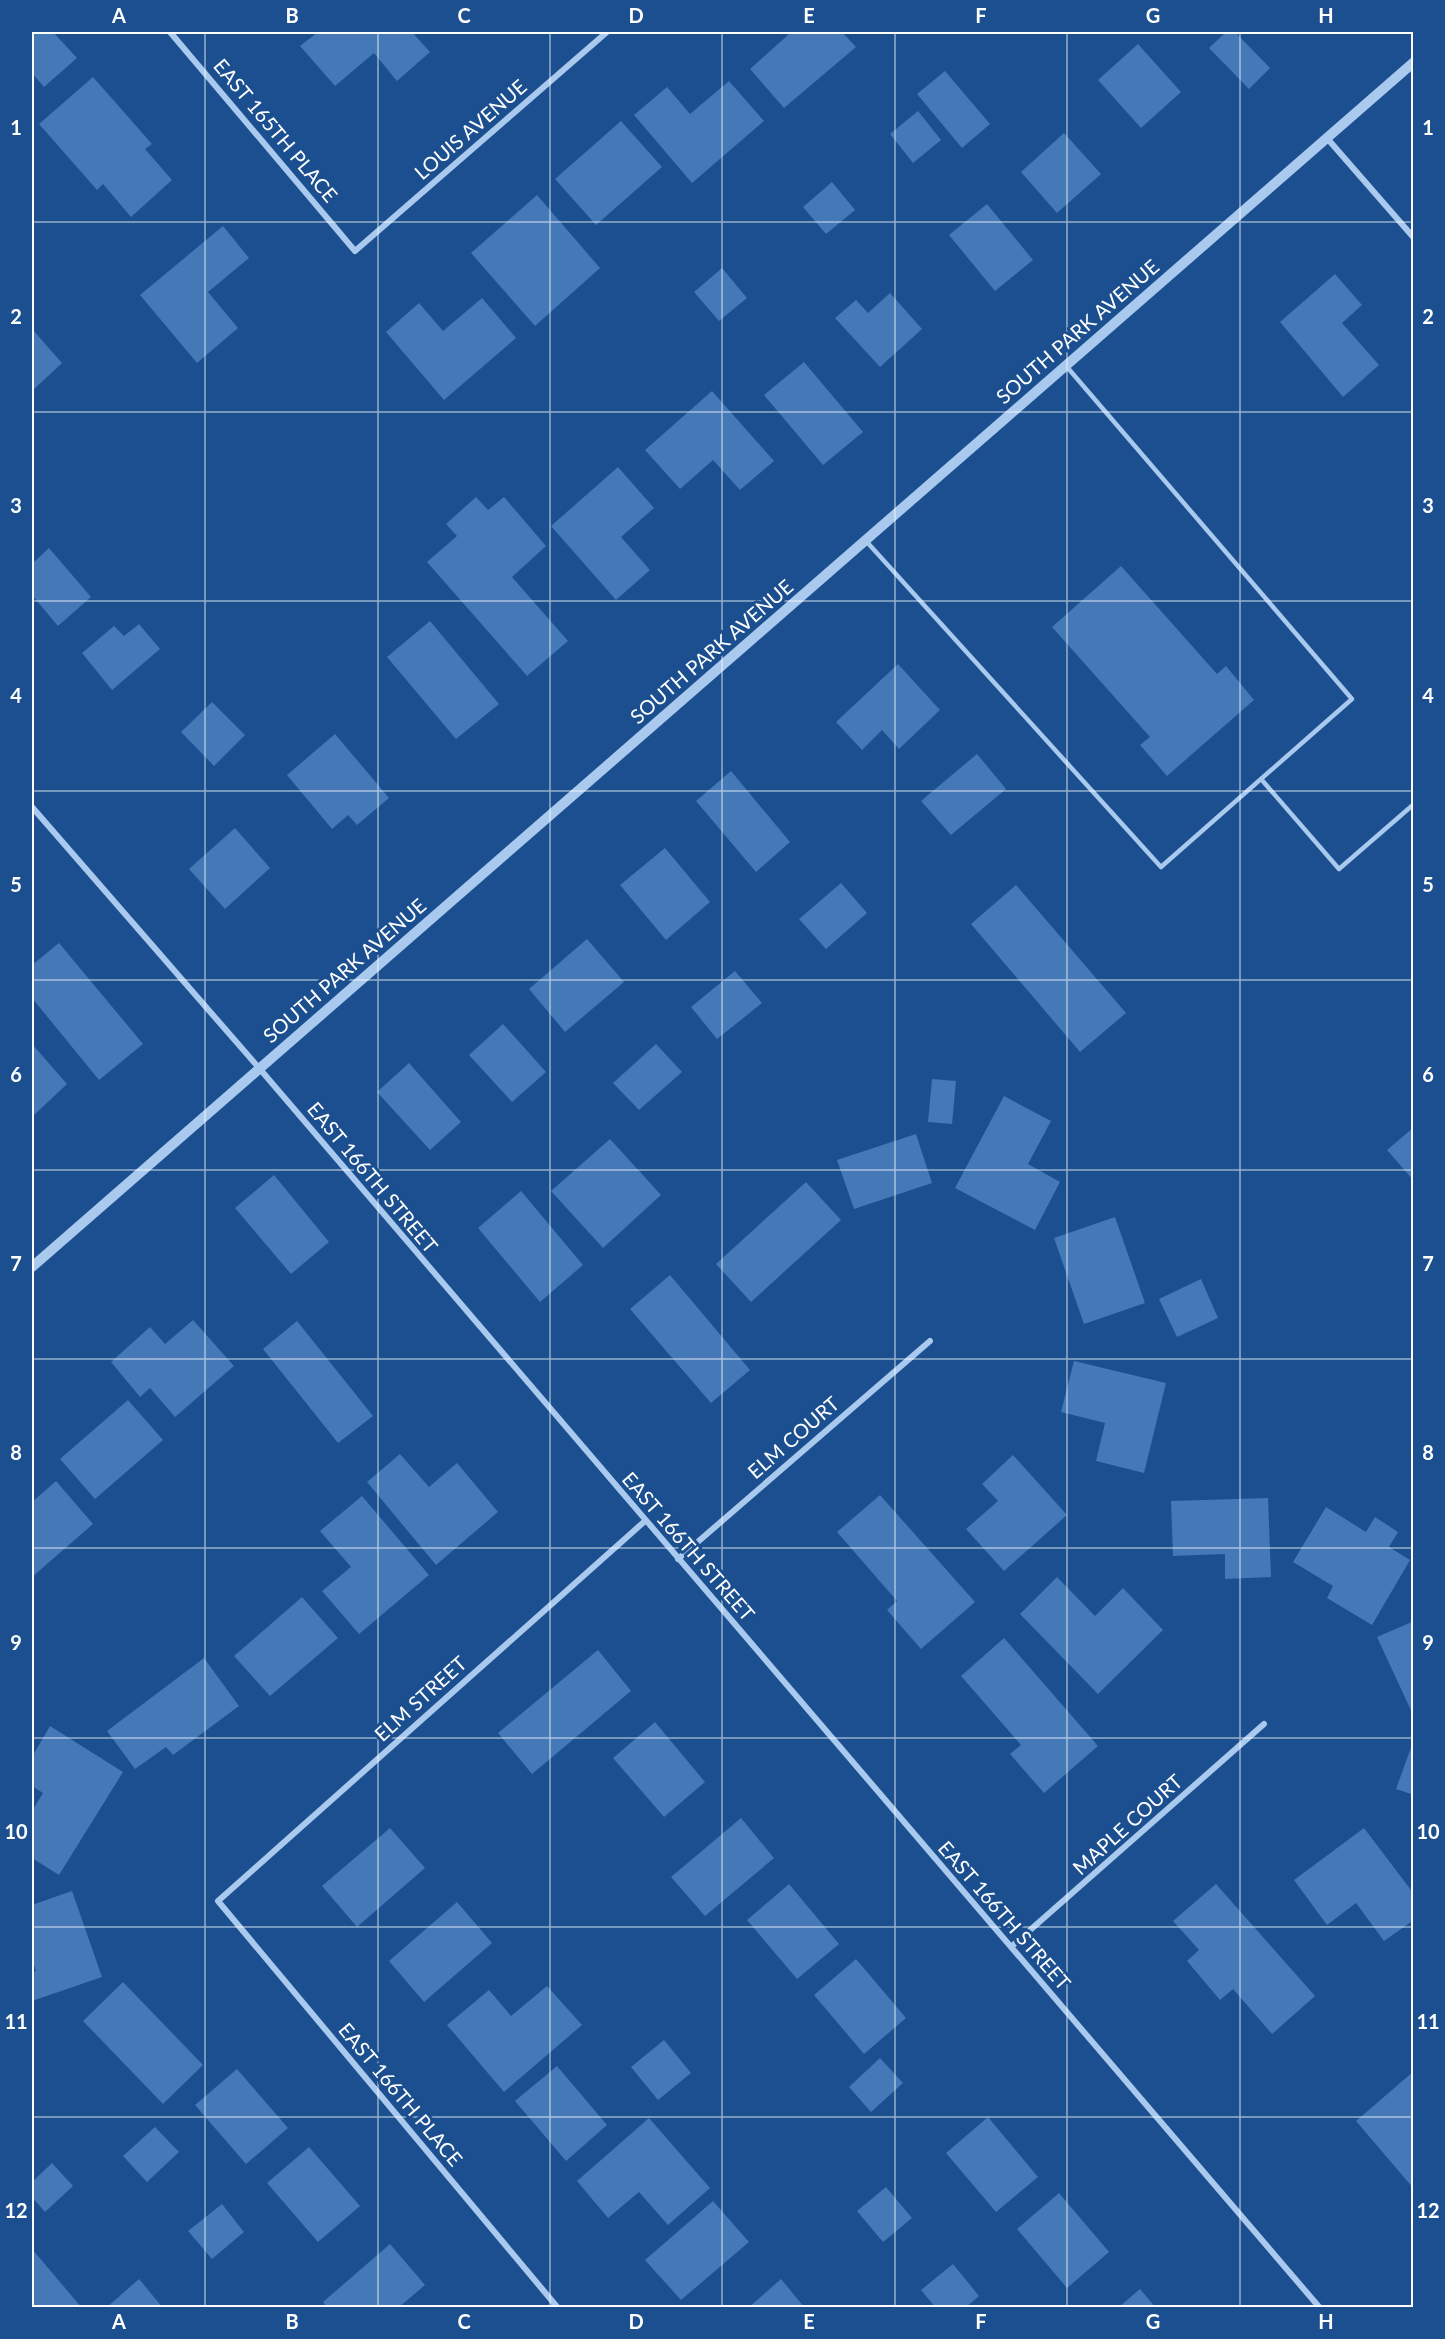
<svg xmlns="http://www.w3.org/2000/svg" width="1445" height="2339" viewBox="0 0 1445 2339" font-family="Lato,sans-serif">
	<rect width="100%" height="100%" fill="#1b4f8f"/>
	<!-- building -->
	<path fill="#4478b7" d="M32,32H53L77,58L44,87L32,73Z
		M318,32H412L430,52L397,81L374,53L335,86L300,46Z
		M785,32H842L856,47L784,108L750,69L788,35Z
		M1226,32H1235L1270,68L1249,89L1209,48Z
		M1138,44L1181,92L1141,128L1098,80Z
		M945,71L990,124L962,148L917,94Z
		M93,77L152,144L145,149L172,180L131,217L103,184L97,190L39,124Z
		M729,81L764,121L692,183L634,115L667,87L690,114Z
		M918,111L941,140L913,163L890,134Z
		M621,121L662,167L596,225L555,179Z
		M1064,133L1101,174L1057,213L1021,172Z
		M832,182L855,210L826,234L803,207Z
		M537,195L600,268L535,326L471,253Z
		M987,204L1033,260L995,291L949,235Z
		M223,226L249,258L208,292L238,328L197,363L140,295Z
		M722,268L747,298L719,321L694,292Z
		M1335,274L1362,305L1342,323L1379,365L1343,397L1280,322Z
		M890,293L922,329L880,367L835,318L856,300L868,313Z
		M482,298L516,338L444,400L386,332L419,303L443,331Z
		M32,329L62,363L32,391Z
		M804,362L863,432L823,465L764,395Z
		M712,391L774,461L740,490L713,460L680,489L645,450Z
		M618,467L654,508L621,537L650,570L616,600L551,526Z
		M476,497L488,510L504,497L546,546L512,577L568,641L527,676L427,562L457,536L446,524Z
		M49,548L91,597L58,626L32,595V564Z
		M1121,566L1217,674L1226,666L1254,700L1167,776L1140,745L1150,737L1052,627Z
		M430,621L499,704L456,739L387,657Z
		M139,624L160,649L112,690L82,653L114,626L124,636Z
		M898,664L940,710L899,749L882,730L862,750L836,722Z
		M212,702L245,735L214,766L181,732Z
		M335,734L389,798L357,825L348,815L332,829L287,775Z
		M977,754L1006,789L951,835L921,801Z
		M731,771L790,842L756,872L696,801Z
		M235,828L270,868L225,909L189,869Z
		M665,848L710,902L666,940L620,885Z
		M841,883L867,913L826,949L799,919Z
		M1016,885L1126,1013L1080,1052L971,924Z
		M587,939L624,982L565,1032L529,989Z
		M59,943L143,1044L99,1080L32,998V965Z
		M735,971L762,1003L717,1039L691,1007Z
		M503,1024L546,1072L512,1102L469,1055Z
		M32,1044L67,1084L32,1117Z
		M656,1044L682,1072L639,1110L613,1083Z
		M409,1063L461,1122L430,1150L377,1092Z
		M932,1079L956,1081L952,1124L928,1122Z
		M1004,1096L1051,1121L1028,1164L1060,1182L1035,1230L955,1188Z
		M1414,1127V1181L1387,1150Z
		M916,1134L932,1183L854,1209L837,1160Z
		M610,1139L661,1195L603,1248L551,1191Z
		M274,1175L329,1242L291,1274L235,1208Z
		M806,1182L841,1220L751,1302L716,1264Z
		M521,1191L583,1265L540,1302L478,1228Z
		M1115,1217L1145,1303L1084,1324L1054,1238Z
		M670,1275L750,1370L711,1403L630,1309Z
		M1201,1279L1218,1318L1177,1337L1159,1299Z
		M193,1320L234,1366L175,1417L150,1388L140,1397L111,1362L150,1327L165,1344Z
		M297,1321L373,1416L338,1443L263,1349Z
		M1074,1361L1166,1383L1144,1473L1096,1461L1105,1423L1061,1412Z
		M128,1400L163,1440L95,1499L60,1459Z
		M400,1454L429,1487L457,1463L498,1512L436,1565L367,1482Z
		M1013,1455L1067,1515L1004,1571L966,1529L998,1501L982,1484Z
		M56,1481L93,1524L32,1577V1502Z
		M880,1495L975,1602L921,1649L887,1610L897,1601L837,1532Z
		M362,1496L429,1575L359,1634L322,1591L351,1567L320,1531Z
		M1268,1498L1271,1577L1225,1579V1554L1173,1556L1171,1501Z
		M1326,1507L1366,1532L1375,1517L1398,1532L1389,1547L1410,1560L1372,1625L1327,1598L1333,1586L1293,1562Z
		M1057,1577L1095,1616L1123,1588L1163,1630L1098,1694L1020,1614Z
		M302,1597L338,1638L270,1696L234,1656Z
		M1414,1621V1717L1377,1637Z
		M1004,1638L1098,1746L1044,1793L1010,1754L1021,1745L961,1676Z
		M598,1650L631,1691L532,1774L498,1733Z
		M204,1658L239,1706L173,1755L166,1747L135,1769L107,1731Z
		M655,1722L705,1782L664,1817L613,1758Z
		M50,1726L123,1772L59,1875L32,1858V1811L43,1793L32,1786V1757Z
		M1413,1742H1414V1795L1396,1789Z
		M741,1818L774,1858L705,1916L671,1877Z
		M390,1828L425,1868L357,1927L322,1886Z
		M1364,1828L1414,1894V1920L1384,1941L1356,1903L1327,1925L1294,1880Z
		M789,1884L839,1944L797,1979L747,1920Z
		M1216,1884L1315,1996L1272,2034L1233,1989L1220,2000L1187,1961L1199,1950L1173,1921Z
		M72,1891L102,1977L32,2001V1972L36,1971L32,1959V1905Z
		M457,1902L492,1943L424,2002L389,1961Z
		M856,1959L906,2018L864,2054L814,1995Z
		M123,1982L203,2065L163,2104L83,2021Z
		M547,1986L582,2025L504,2092L447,2025L489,1990L511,2016Z
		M664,2040L691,2073L658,2100L631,2067Z
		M880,2058L903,2083L871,2112L849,2087Z
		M557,2066L607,2125L566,2161L515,2101Z
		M237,2069L288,2128L246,2164L195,2105Z
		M1414,2071V2189L1356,2121Z
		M988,2117L1038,2177L996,2212L946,2153Z
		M649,2118L710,2188L668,2225L639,2192L608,2218L577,2181Z
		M155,2127L179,2152L147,2182L123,2156Z
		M309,2147L360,2206L318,2242L267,2183Z
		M52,2163L73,2186L45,2212L32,2197V2182Z
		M886,2187L912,2218L883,2242L857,2211Z
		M1059,2193L1109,2252L1067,2288L1017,2229Z
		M713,2201L749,2242L681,2300L645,2260Z
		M222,2204L244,2232L212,2259L188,2231Z
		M390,2244L425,2285L398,2308H327L323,2302Z
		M32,2249L82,2308H32Z
		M953,2264L979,2296L965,2308H936L921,2290Z
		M139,2279L163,2308H106Z
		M781,2279L805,2308H748Z
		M1140,2289L1156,2308H1118Z"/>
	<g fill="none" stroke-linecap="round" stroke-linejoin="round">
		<!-- service -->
		<path stroke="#a9c9ee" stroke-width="4.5" d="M866,541L1161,867L1352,699L1067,367
			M1261,779L1339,869L1414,804"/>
		<!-- minor -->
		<path stroke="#a9c9ee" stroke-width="6" d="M170,32L355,251L607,32
			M1326,137L1414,238
			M32,807L259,1068L1320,2308
			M678,1559L930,1341
			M1011,1947L1264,1724
			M558,2308L218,1901L645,1521"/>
		<!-- tertiary -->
		<path stroke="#a9c9ee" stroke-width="10" d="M32,1267L1414,62"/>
	</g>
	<!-- grid -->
	<path fill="none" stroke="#fff" stroke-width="1.5" stroke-opacity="0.55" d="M205,32V2308M378,32V2308M550,32V2308M722,32V2308M895,32V2308M1067,32V2308M1240,32V2308M32,222H1414M32,412H1414M32,601H1414M32,791H1414M32,980H1414M32,1170H1414M32,1359H1414M32,1548H1414M32,1738H1414M32,1927H1414M32,2117H1414"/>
	<g text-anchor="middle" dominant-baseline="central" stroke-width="6" stroke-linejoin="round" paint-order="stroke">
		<!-- street labels -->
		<g font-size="20" fill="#fff" stroke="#1b4f8f">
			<text transform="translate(470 129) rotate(-41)">LOUIS AVENUE</text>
			<text transform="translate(276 130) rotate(50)">EAST 165TH PLACE</text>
			<text transform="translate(1077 331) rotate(-41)">SOUTH PARK AVENUE</text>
			<text transform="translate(711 651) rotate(-41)">SOUTH PARK AVENUE</text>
			<text transform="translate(344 970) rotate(-41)">SOUTH PARK AVENUE</text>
			<text transform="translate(373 1177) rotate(50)">EAST 166TH STREET</text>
			<text transform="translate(793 1437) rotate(-41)">ELM COURT</text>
			<text transform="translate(689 1546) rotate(49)">EAST 166TH STREET</text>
			<text transform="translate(420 1698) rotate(-42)">ELM STREET</text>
			<text transform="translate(1127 1824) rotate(-42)">MAPLE COURT</text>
			<text transform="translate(1005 1915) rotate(49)">EAST 166TH STREET</text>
			<text transform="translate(401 2094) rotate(50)">EAST 166TH PLACE</text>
		</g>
	</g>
	<!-- border -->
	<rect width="1445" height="2339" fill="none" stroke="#1b4f8f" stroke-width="66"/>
	<rect x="33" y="33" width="1379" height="2273" fill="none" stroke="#fff" stroke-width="2"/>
	<g font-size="20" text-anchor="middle" font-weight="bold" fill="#fff">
		<text x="119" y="23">A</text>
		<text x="292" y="23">B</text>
		<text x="464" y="23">C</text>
		<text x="636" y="23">D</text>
		<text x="809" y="23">E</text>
		<text x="981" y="23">F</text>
		<text x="1153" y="23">G</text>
		<text x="1326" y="23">H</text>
		<text x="16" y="135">1</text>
		<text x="1428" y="135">1</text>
		<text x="16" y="324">2</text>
		<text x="1428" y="324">2</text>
		<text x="16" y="513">3</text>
		<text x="1428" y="513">3</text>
		<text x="16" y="703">4</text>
		<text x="1428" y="703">4</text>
		<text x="16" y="892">5</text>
		<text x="1428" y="892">5</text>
		<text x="16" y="1082">6</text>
		<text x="1428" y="1082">6</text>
		<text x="16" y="1271">7</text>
		<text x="1428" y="1271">7</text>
		<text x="16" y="1460">8</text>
		<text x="1428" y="1460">8</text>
		<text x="16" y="1650">9</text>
		<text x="1428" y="1650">9</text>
		<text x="16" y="1839">10</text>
		<text x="1428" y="1839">10</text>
		<text x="16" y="2029">11</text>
		<text x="1428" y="2029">11</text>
		<text x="16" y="2218">12</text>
		<text x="1428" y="2218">12</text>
		<text x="119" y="2329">A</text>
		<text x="292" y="2329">B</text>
		<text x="464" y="2329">C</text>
		<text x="636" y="2329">D</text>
		<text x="809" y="2329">E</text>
		<text x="981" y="2329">F</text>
		<text x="1153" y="2329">G</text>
		<text x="1326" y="2329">H</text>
	</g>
</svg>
